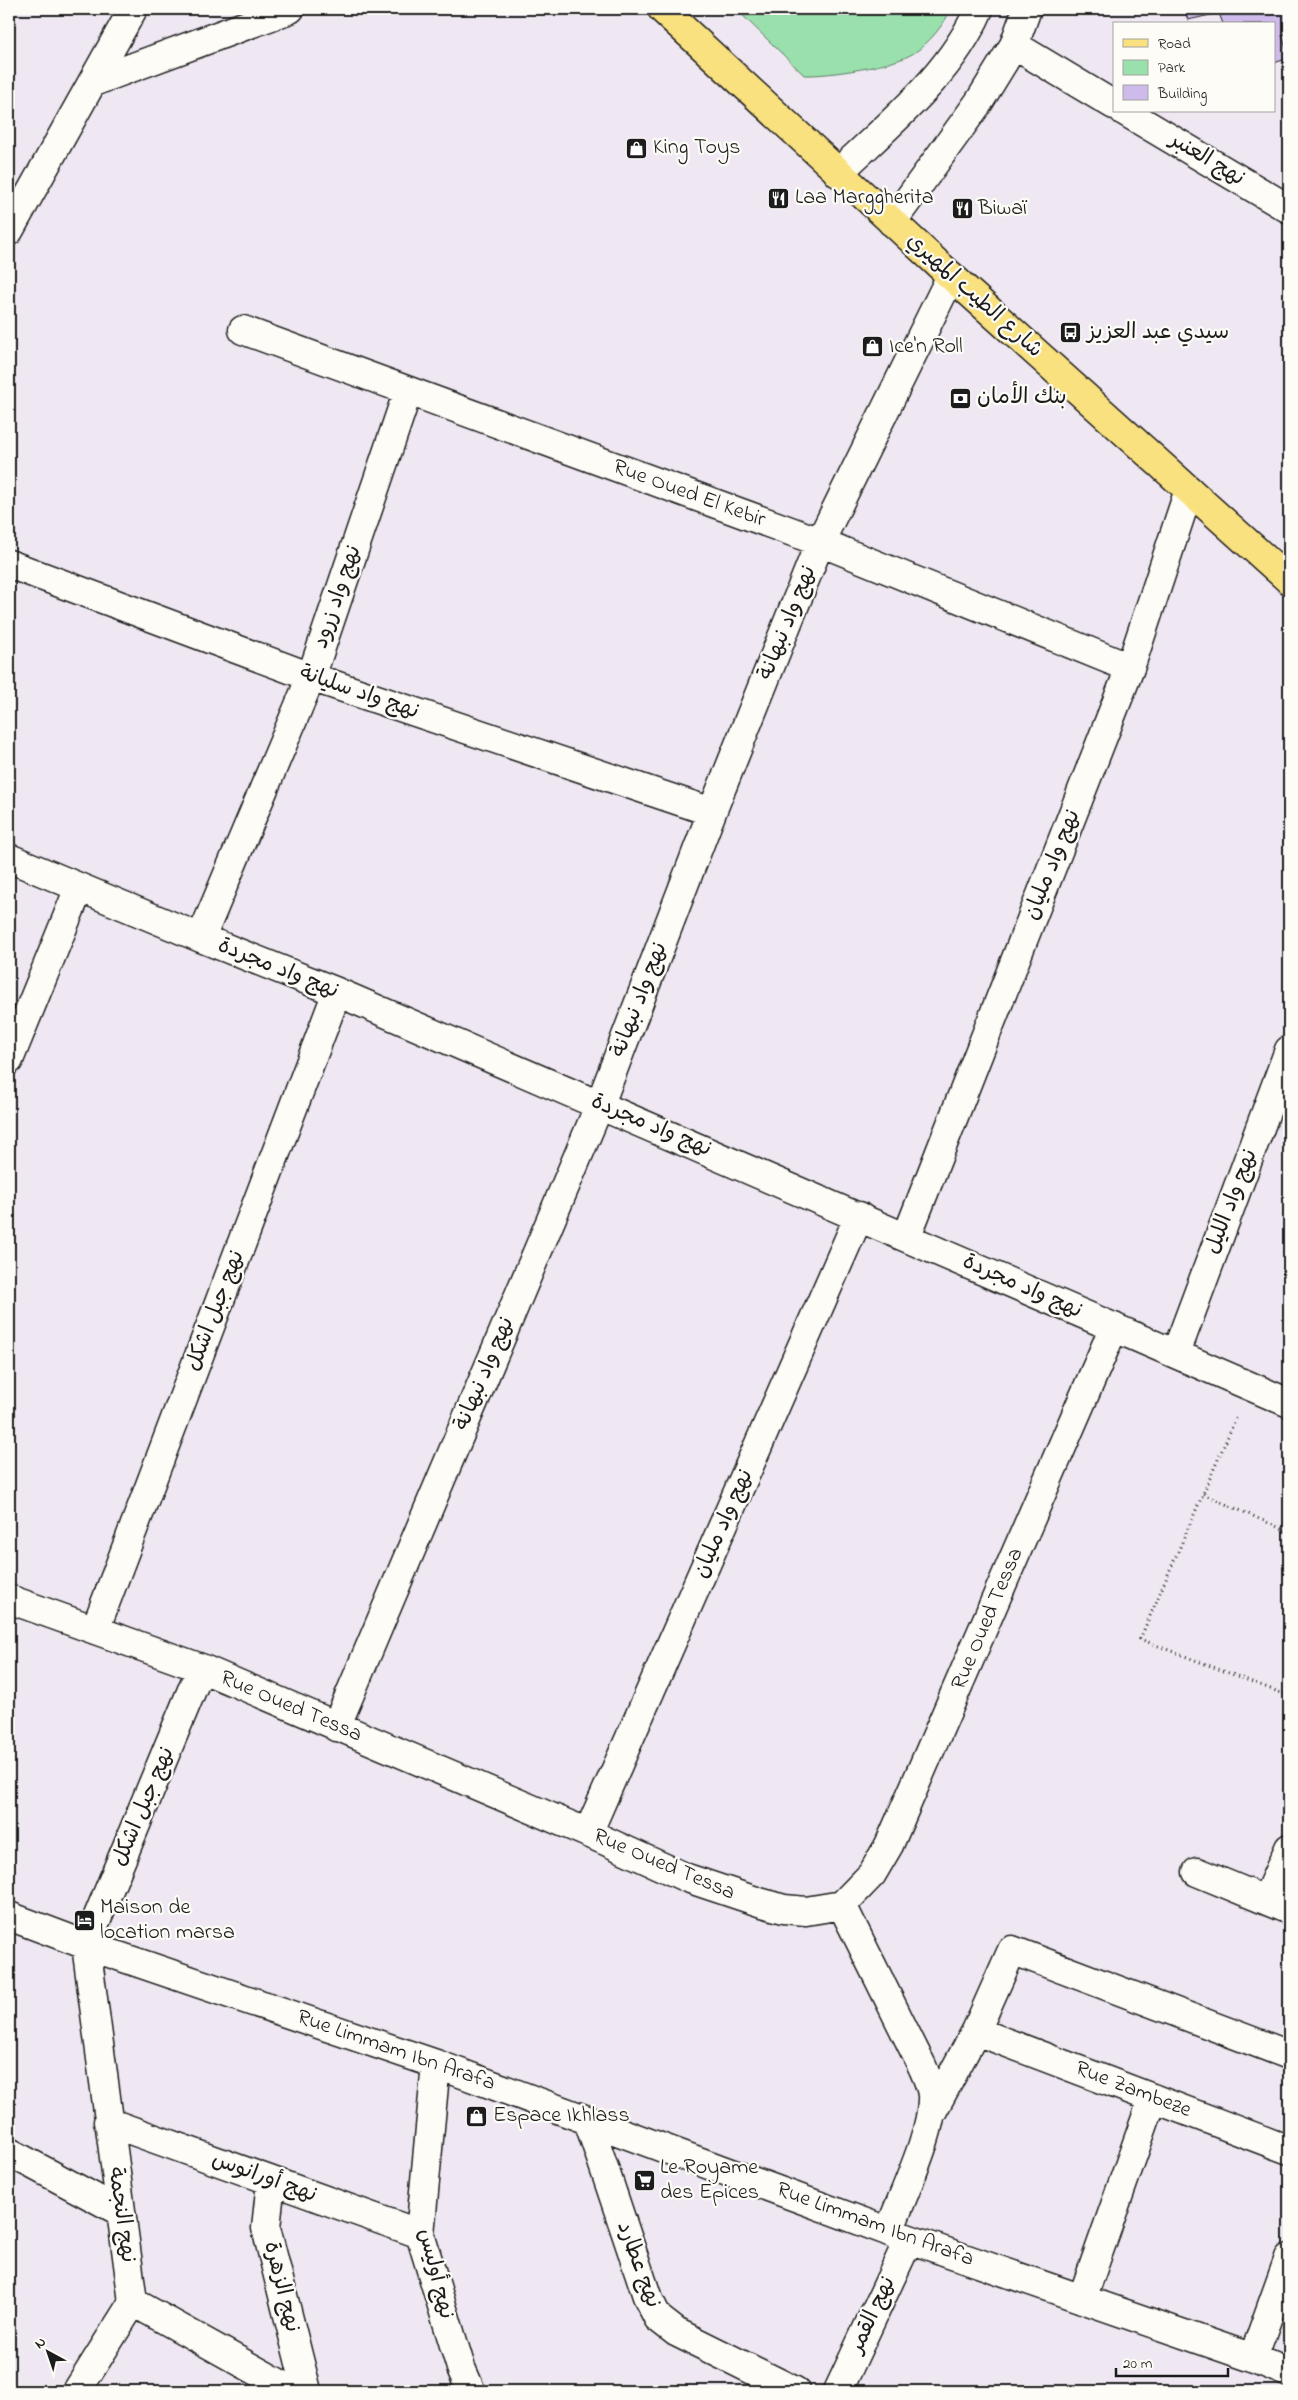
<svg xmlns="http://www.w3.org/2000/svg" width="1298" height="2400" viewBox="0 0 1298 2400" font-family="'Indie Flower','Playpen Sans Arabic',sans-serif">
	<rect width="100%" height="100%" fill="#efe8f3"/>
	<filter id="ink" filterUnits="userSpaceOnUse"><feTurbulence type="fractalNoise" baseFrequency=".02" numOctaves="2"/><feDisplacementMap in="SourceGraphic" scale="10" xChannelSelector="R" yChannelSelector="G"/><feConvolveMatrix kernelMatrix="1 2 1 2 8 2 1 2 1" color-interpolation-filters="sRGB"/></filter>
	<g filter="url(#ink)">
		<!-- green -->
		<path fill="#9ae0ad" stroke="#5b7e64" d="M736,9H951C944,25 929,43 914,53C894,66 828,76 804,75Z"/>
		<!-- building -->
		<path fill="#cfbbeb" stroke="#1c1c1c" d="M1184,9H1289V33L1282,35L1289,58L1274,63V24H1223L1219,13L1188,20Z"/>
		<g fill="none" stroke-linecap="round" stroke-linejoin="round">
			<defs>
				<path id="minor" d="M1014,45L1114,105
					M93,82L290,9
					M1124,111L1289,209
					M838,173C889,124 951,75 979,9
					M892,222L979,102L1014,45L1027,9
					M9,231L133,9
					M243,330L820,542L1130,668
					M9,564L311,677L712,812
					M9,858L201,938L337,992L1289,1403
					M201,938L311,677L408,391
					M9,1060L79,888
					M907,1236L1130,668L1189,490
					M1176,1353L1289,1050
					M9,1599L201,1668L588,1833L687,1878L759,1902L784,1909L806,1911L842,1905L872,1874L889,1845L1114,1327
					M95,1630L337,992
					M201,1668L86,1945L133,2302L293,2391
					M336,1727L600,1104L712,812L820,542L951,276
					M588,1833L859,1216
					M1197,1872L1289,1910
					M1266,1900L1289,1848
					M842,1905L922,2066C926,2075 931,2085 932,2095C934,2132 902,2195 889,2232
					M9,1916L86,1945L436,2064L909,2239L1253,2358L1289,2373
					M976,2031L1289,2150
					M436,2064L420,2234L461,2368L471,2391
					M932,2112L976,2031L1012,1950L1289,2055
					M588,2120L647,2296L658,2318L676,2332L795,2391
					M108,2122L420,2234
					M9,2152L121,2212
					M271,2181L266,2228L307,2391
					M1082,2299L1153,2098
					M1253,2358L1289,2258
					M77,2391L133,2302
					M838,2391L909,2239"/>
				<path id="major" d="M662,9L951,276L1289,580"/>
			</defs>
			<!-- minor casing -->
			<use href="#minor" stroke="#1c1c1c" stroke-width="31"/>
			<!-- major casing -->
			<use href="#major" stroke="#1c1c1c" stroke-width="31"/>
			<!-- path -->
			<path stroke="#1c1c1c" stroke-width="3" stroke-dasharray="1 4" stroke-linecap="butt" d="M1236,1418L1140,1639L1289,1696
				M1203,1494L1289,1532"/>
			<!-- minor -->
			<use href="#minor" stroke="#fdfcf7" stroke-width="28"/>
			<!-- major -->
			<use href="#major" stroke="#fae180" stroke-width="28"/>
		</g>
	</g>
	<!-- icons -->
	<defs>
		<symbol id="shop-square" viewBox="-11 -11 22 22"><rect x="-9" y="-9" width="18" height="18" rx="4" fill="#1c1c1c" stroke="#fdfcf7"/><path d="M-5-2.5h2.3a2.7 3.5 0 0 1 5.4 0H5L5.5 6h-11ZM-1.5-2.5h3a1.5 2.3 0 0 0-3 0Z" fill="#fff"/></symbol>
		<symbol id="restaurant-square" viewBox="-11 -11 22 22"><rect x="-9" y="-9" width="18" height="18" rx="4" fill="#1c1c1c" stroke="#fdfcf7"/><path d="M-5-6h1v4h1v-4h1v4h1v-4h1v5L-1.5 .5V6h-2V.5L-5-1ZM5-6V6H3V1.5H1.5Q1.5-4 5-6Z" fill="#fff"/></symbol>
		<symbol id="bus-square" viewBox="-11 -11 22 22"><rect x="-9" y="-9" width="18" height="18" rx="4" fill="#1c1c1c" stroke="#fdfcf7"/><path d="M-5-6H5V4H4V6H2V4H-2V6H-4V4H-5ZM-3.5-4V0h7V-4ZM-3.5 1.2v1.5H-2V1.2ZM2 1.2v1.5H3.5V1.2Z" fill="#fff"/></symbol>
		<symbol id="bank-square" viewBox="-11 -11 22 22"><rect x="-9" y="-9" width="18" height="18" rx="4" fill="#1c1c1c" stroke="#fdfcf7"/><path d="M-6-4H6V4H-6ZM0-2.3a2.3 2.3 0 1 0 0 4.6a2.3 2.3 0 1 0 0-4.6Z" fill="#fff"/></symbol>
		<symbol id="hotel-square" viewBox="-11 -11 22 22"><rect x="-9" y="-9" width="18" height="18" rx="4" fill="#1c1c1c" stroke="#fdfcf7"/><path d="M-6-4.5h1.5V1H6V5H4.5V3h-9V5H-6ZM-4 0a1.8 1.8 0 1 1 3.6 0ZM.5 0V-2.5h3Q6-2.5 6 0Z" fill="#fff"/></symbol>
		<symbol id="supermarket-square" viewBox="-11 -11 22 22"><rect x="-9" y="-9" width="18" height="18" rx="4" fill="#1c1c1c" stroke="#fdfcf7"/><path d="M-6-5.5h2.5l.6 2H6L4.5 2H-2.5L-4.4-4H-6ZM-1.5 3.2a1.3 1.3 0 1 0 .1 0ZM3 3.2a1.3 1.3 0 1 0 .1 0Z" fill="#fff"/></symbol>
	</defs>
	<g fill-rule="evenodd">
		<use href="#shop-square" x="624" y="136" width="25" height="25"/>
		<use href="#restaurant-square" x="766" y="186" width="25" height="25"/>
		<use href="#restaurant-square" x="950" y="196" width="25" height="25"/>
		<use href="#bus-square" x="1058" y="320" width="25" height="25"/>
		<use href="#shop-square" x="860" y="334" width="25" height="25"/>
		<use href="#bank-square" x="948" y="386" width="25" height="25"/>
		<use href="#hotel-square" x="72" y="1908" width="25" height="25"/>
		<use href="#shop-square" x="464" y="2104" width="25" height="25"/>
		<use href="#supermarket-square" x="632" y="2168" width="25" height="25"/>
	</g>
	<g text-anchor="middle" dominant-baseline="central" stroke-width="4.5" stroke-linejoin="round" paint-order="stroke">
		<!-- poi labels -->
		<g font-size="22" fill="#1c1c1c" stroke="#fdfcf7" text-anchor="start">
			<text x="653" y="148">King Toys</text>
			<text x="795" y="198">Laa Marggherita</text>
			<text x="978" y="209">Biwaï</text>
			<text x="1087" y="333">سيدي عبد العزيز</text>
			<text x="889" y="347">Ice'n Roll</text>
			<text x="977" y="398">بنك الأمان</text>
			<text x="100" y="1908">Maison de<tspan x="100" dy="25">location marsa</tspan></text>
			<text x="493" y="2116">Espace Ikhlass</text>
			<text x="660" y="2168">Le Royame<tspan x="660" dy="25">des Epices</tspan></text>
		</g>
		<!-- street labels -->
		<g font-size="22" fill="#1c1c1c" stroke="#fdfcf7">
			<text transform="translate(1207 160) rotate(31)">نهج العنبر</text>
			<text transform="translate(974 296) rotate(42)">شارع الطيب المهيري</text>
			<text transform="translate(689 494) rotate(20)">Rue Oued El Kebir</text>
			<text transform="translate(338 597) rotate(-71)">نهج واد زرود</text>
			<text transform="translate(788 623) rotate(-68)">نهج واد نبهانة</text>
			<text transform="translate(359 693) rotate(19)">نهج واد سليانة</text>
			<text transform="translate(1053 865) rotate(-68)">نهج واد مليان</text>
			<text transform="translate(278 969) rotate(22)">نهج واد مجردة</text>
			<text transform="translate(640 1000) rotate(-69)">نهج واد نبهانة</text>
			<text transform="translate(651 1126) rotate(23)">نهج واد مجردة</text>
			<text transform="translate(1232 1202) rotate(-69)">نهج واد الليل</text>
			<text transform="translate(1022 1287) rotate(24)">نهج واد مجردة</text>
			<text transform="translate(216 1311) rotate(-69)">نهج جبل اشكل</text>
			<text transform="translate(485 1374) rotate(-67)">نهج واد نبهانة</text>
			<text transform="translate(724 1524) rotate(-66)">نهج واد مليان</text>
			<text transform="translate(988 1619) rotate(-67)">Rue Oued Tessa</text>
			<text transform="translate(291 1707) rotate(23)">Rue Oued Tessa</text>
			<text transform="translate(144 1807) rotate(-67)">نهج جبل اشكل</text>
			<text transform="translate(664 1865) rotate(23)">Rue Oued Tessa</text>
			<text transform="translate(396 2051) rotate(19)">Rue Limmam Ibn Arafa</text>
			<text transform="translate(1133 2090) rotate(21)">Rue Zambeze</text>
			<text transform="translate(264 2178) rotate(20)">نهج أورانوس</text>
			<text transform="translate(121 2215) rotate(82)">نهج النجمة</text>
			<text transform="translate(875 2225) rotate(20)">Rue Limmam Ibn Arafa</text>
			<text transform="translate(638 2265) rotate(70)">نهج عطارد</text>
			<text transform="translate(435 2274) rotate(76)">نهج أوليس</text>
			<text transform="translate(281 2287) rotate(76)">نهج الزهرة</text>
			<text transform="translate(873 2315) rotate(-65)">نهج القمر</text>
		</g>
	</g>
	<!-- margin -->
	<rect width="1298" height="2400" fill="none" stroke="#fdfcf7" stroke-width="30"/>
	<rect x="15" y="15" width="1268" height="2370" fill="none" stroke="#1c1c1c" stroke-width="2" filter="url(#ink)"/>
	<!-- legend -->
	<rect x="1113" y="22" width="162" height="90" fill="#fdfcf7" stroke="#a3a29f"/>
	<rect x="1123" y="39" width="25" height="8" fill="#fae180" stroke="#a3a29f"/>
	<text x="1158" y="48" font-size="15" fill="#1c1c1c">Road</text>
	<rect x="1123" y="60" width="25" height="15" fill="#9ae0ad" stroke="#a3a29f"/>
	<text x="1158" y="72" font-size="15" fill="#1c1c1c">Park</text>
	<rect x="1123" y="85" width="25" height="15" fill="#cfbbeb" stroke="#a3a29f"/>
	<text x="1158" y="98" font-size="15" fill="#1c1c1c">Building</text>
	<!-- north arrow -->
	<g transform="translate(48 2352) rotate(320)" stroke="#fdfcf7" stroke-width="4" paint-order="stroke">
	<path d="M0-4L9 19L0 12L-9 19Z" fill="#1c1c1c"/>
	<text y="-8" font-size="14" font-weight="bold" text-anchor="middle" fill="#1c1c1c">N</text>
	</g>
	<!-- scale -->
	<path d="M1116 2368v8h112v-8" fill="none" stroke="#1c1c1c" stroke-width="2.5"/>
	<text x="1123" y="2368" font-size="15" fill="#1c1c1c" stroke="#fdfcf7" stroke-width="4" paint-order="stroke">20 m</text>
</svg>
